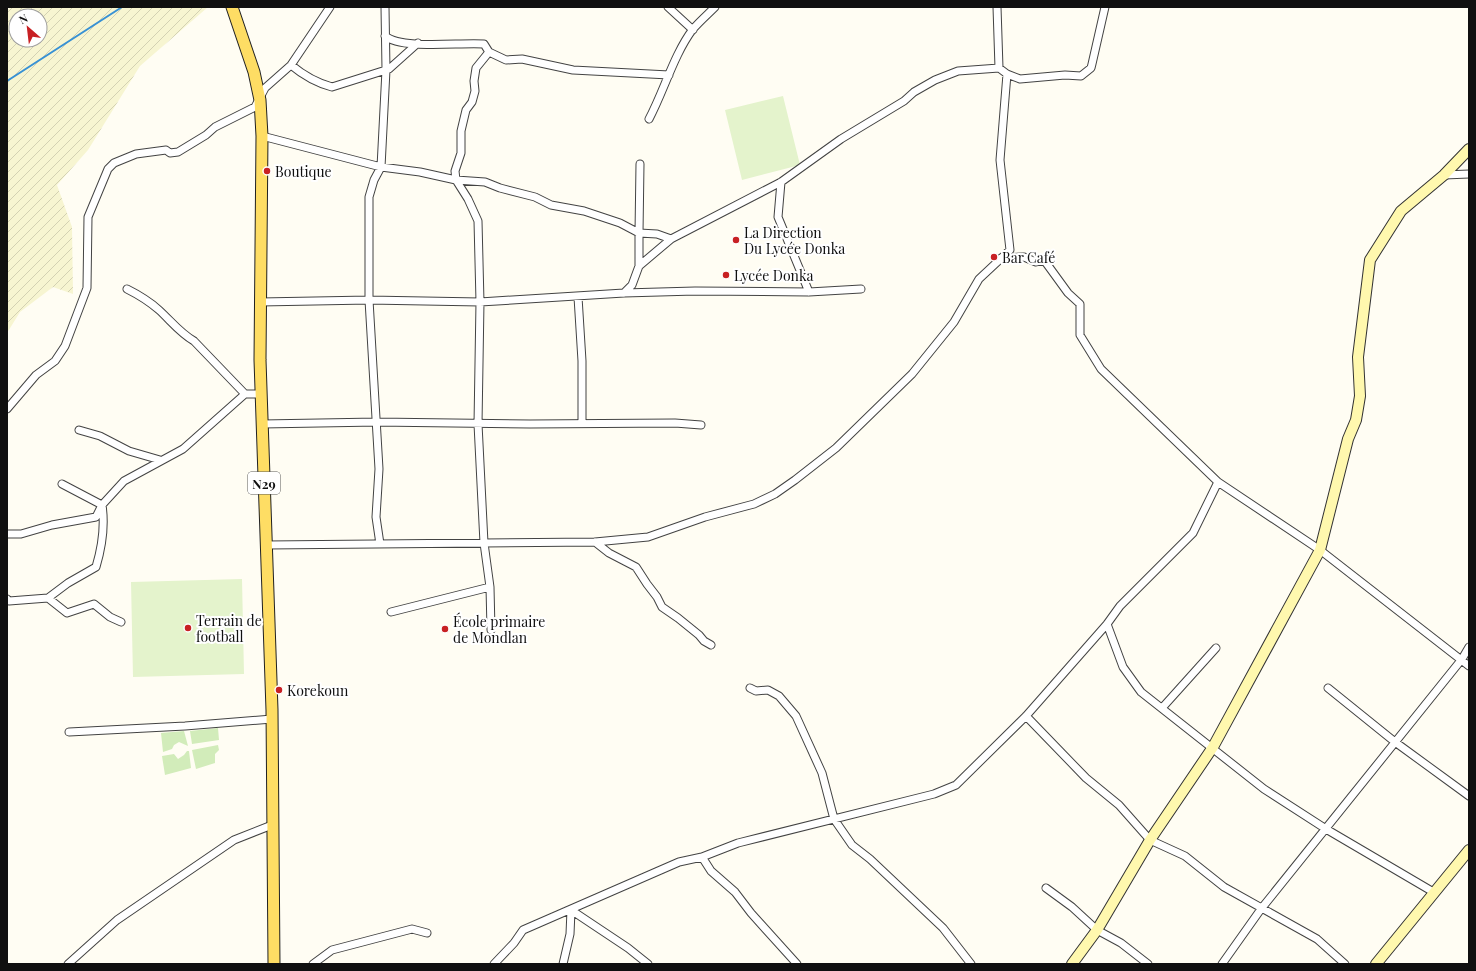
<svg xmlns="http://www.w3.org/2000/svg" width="1476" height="971" viewBox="0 0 1476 971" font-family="'Playfair Display',serif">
	<defs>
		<pattern id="farmland-furrows" width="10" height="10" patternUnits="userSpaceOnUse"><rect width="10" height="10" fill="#f7f5d1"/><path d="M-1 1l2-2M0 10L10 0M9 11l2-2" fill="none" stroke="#d3d1b2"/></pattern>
	</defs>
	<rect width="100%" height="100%" fill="#fffdf3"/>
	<!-- farmland -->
	<path fill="url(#farmland-furrows)" fill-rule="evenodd" d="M11,7H208L140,66L88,150L57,185L72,227L73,294L53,287L20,312L7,333V10ZM16,16H40V40H16Z"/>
	<!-- grass -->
	<path fill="#d2ecba" d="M218,728L219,740L192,744L190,731Z
		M184,731L188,746L179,742L174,745L172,749L163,752L161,733Z
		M218,745L219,750L215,754V763L196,769L192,750Z
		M187,751H189L191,768L165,775L162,756L174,754L178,759L184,755Z"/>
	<!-- pitch -->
	<path fill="#e4f3cc" d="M783,96L800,165L742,180L725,110Z
		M242,579L244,674L133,677L131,582Z"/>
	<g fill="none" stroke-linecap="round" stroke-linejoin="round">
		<!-- stream -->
		<path stroke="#3891d4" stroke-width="2" d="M7,81L122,7"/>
		<defs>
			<path id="street" d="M668,7L693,30
				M997,7L999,68
				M385,36C402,50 461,42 484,44L489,52L506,60L522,59L573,70L669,75
				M489,52L476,68L474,81L475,91L472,102L466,110L461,131V153L455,171L456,180L485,182L500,188L535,197L551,205L584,211L620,223L639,233V266
				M291,65C303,75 317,83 332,87L389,69L418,43
				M649,119C664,91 674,54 693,29C700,21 708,14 715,7
				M262,136L381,167L420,172L456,180L468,199L478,221L480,302L478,424L484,543L490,587L491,630
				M640,164L639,233L657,234L671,239
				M1444,175L1469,174
				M781,182L778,217L809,292
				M1001,258L1024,257L1036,262L1044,260L1068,293L1080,304V335L1101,369L1218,482L1320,550L1469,666
				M127,289C139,295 150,302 159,310C171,321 180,333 194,341L245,394
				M624,293L632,285L639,266L671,239L781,182L841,139L904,101L914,92L935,80L958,71L999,68L1007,74L1020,79L1065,75L1081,76L1091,68L1092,64L1105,7
				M578,297L582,361V423
				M260,302L369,300L480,302L624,293L695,291L809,292L861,289
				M7,409L36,375L55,361L65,346L87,288L88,217L108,169L114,163L136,154L166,150L170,153L178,152L206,135L215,127L255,107L265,88L291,65L330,7
				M262,424L377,422L530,424L675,423L701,425
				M79,430L100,436L129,451L160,460
				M7,534H21L52,525L96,517L102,505L124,481L183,449L245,394H261
				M595,542L609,553L636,567L647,584L657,597L662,607L678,618L699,635L704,641L711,645
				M380,544L376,517L379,469L369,300V197L374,180L381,167L386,70L385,7
				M267,545L595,542L648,537L705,517L754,504L775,494L795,480L836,448L912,374L954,322L979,279L1010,250L1000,160L1007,74
				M48,598L68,583L96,567C102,547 105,525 102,505L62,484
				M7,599L9,601L48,598L67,613L94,604L110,617L121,622
				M391,612L490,587
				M1107,624L1123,667L1141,692L1264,789L1326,829L1435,893
				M750,688L756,691L768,690L779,696L796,716L822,773L834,819L852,845L870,859L943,928L971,964
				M1328,688L1395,742L1469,796
				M1162,708L1216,648
				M1026,716L1086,778L1119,805L1150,840L1185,856L1224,887L1317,939L1345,964
				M69,732L185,726L272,719
				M702,857L711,871L735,892L751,913L797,964
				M1046,888L1072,907L1097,930L1121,943L1148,964
				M571,910L628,948L648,964
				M68,964L117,920L234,840L272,825
				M313,964L332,950L412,929L427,933
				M494,964L514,943L523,930L679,862L702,857L738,843L934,794L956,785L1026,716L1107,624L1120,606L1193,533L1218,482
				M563,964L570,934L571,910
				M1222,964L1261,909L1462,659L1469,647"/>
			<path id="secondary" d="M1072,964L1097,930L1150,840L1213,747L1320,550L1348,439L1356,420L1360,396L1358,357L1370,260L1401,211L1444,175L1469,149
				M1376,964L1469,850"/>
			<path id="primary" d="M232,7L254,72L260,100L262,136L260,360L272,710L274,964"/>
		</defs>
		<!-- street casing -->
		<use href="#street" stroke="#434343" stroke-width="9"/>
		<!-- secondary casing -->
		<use href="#secondary" stroke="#323232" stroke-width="12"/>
		<!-- primary casing -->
		<use href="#primary" stroke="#212121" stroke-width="13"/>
		<!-- street -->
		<use href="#street" stroke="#fff" stroke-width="7"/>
		<!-- secondary -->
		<use href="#secondary" stroke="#fff8ae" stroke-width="10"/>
		<!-- primary -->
		<use href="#primary" stroke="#fedd64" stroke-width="11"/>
	</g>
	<!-- markers -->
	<g fill="#c82023" stroke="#fff" stroke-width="1.5">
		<circle cx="267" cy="171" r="4"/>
		<circle cx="736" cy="240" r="4"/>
		<circle cx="994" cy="257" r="4"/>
		<circle cx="726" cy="275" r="4"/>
		<circle cx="188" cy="628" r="4"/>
		<circle cx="445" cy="629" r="4"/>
		<circle cx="279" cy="690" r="4"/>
	</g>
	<g text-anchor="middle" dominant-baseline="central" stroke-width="4" stroke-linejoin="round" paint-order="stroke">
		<!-- shield labels -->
		<rect fill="#fff" stroke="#585858" stroke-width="1" x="248" y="472" width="32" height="22" rx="3"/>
		<g font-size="13" font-weight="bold" fill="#101010">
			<text x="264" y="483">N29</text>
		</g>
		<!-- poi labels -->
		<g font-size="14" fill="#101010" stroke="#fff" text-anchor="start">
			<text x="275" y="171">Boutique</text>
			<text x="744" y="232">La Direction<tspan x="744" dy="16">Du Lycée Donka</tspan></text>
			<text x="1002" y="257">Bar Café</text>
			<text x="734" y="275">Lycée Donka</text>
			<text x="196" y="620">Terrain de<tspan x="196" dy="16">football</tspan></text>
			<text x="453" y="621">École primaire<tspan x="453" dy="16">de Mondlan</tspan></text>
			<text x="287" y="690">Korekoun</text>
		</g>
	</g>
	<!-- border -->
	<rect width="1476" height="971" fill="none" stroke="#101010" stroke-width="16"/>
	<!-- north arrow -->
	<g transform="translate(28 28) rotate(332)"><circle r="19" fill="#ffffff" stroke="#9f9f9f"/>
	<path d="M0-3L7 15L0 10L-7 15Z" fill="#c82023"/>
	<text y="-6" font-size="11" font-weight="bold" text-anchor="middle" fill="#101010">N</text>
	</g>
</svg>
